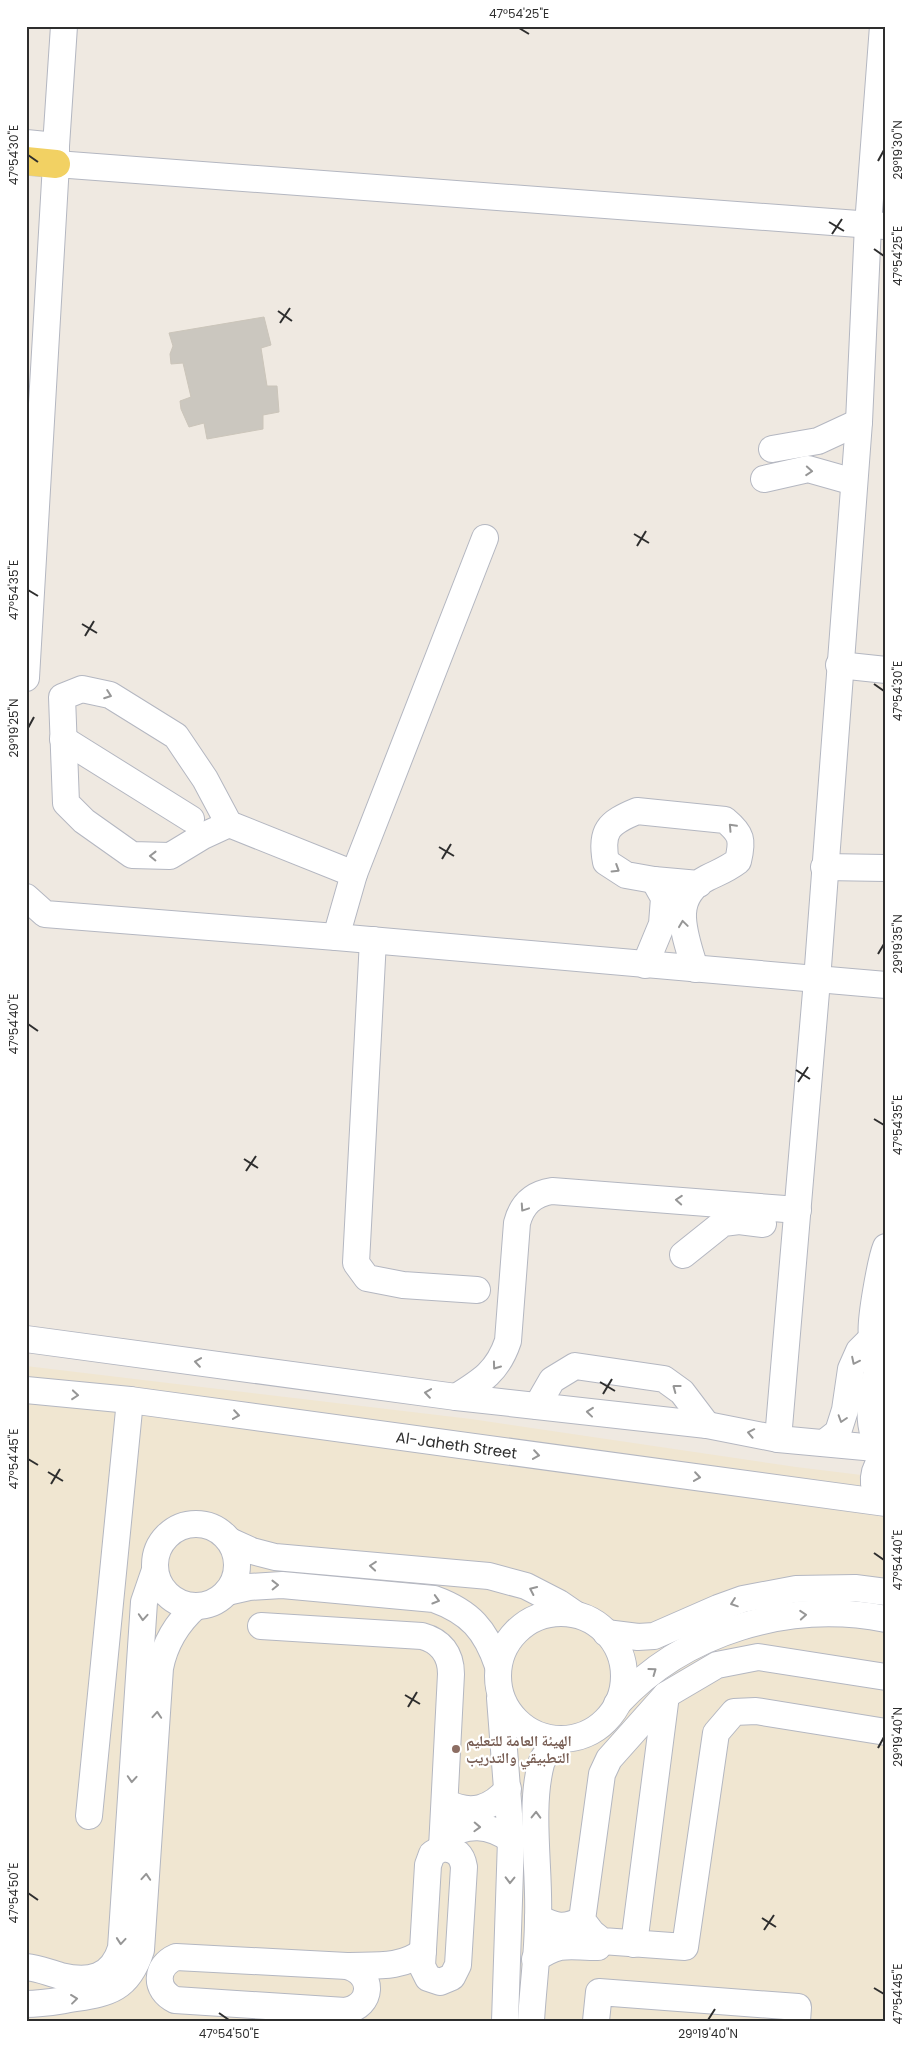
<svg xmlns="http://www.w3.org/2000/svg" width="912" height="2047" viewBox="0 0 912 2047" font-family="Poppins,'Noto Naskh Arabic',sans-serif">
	<rect width="100%" height="100%" fill="#efe9e1"/>
	<!-- education -->
	<path fill="#f0e6d1" d="M26,1366L471,1419L796,1467L886,1478V2021H26Z"/>
	<!-- building -->
	<path fill="#cbc7bf" stroke="#cbc5ba" d="M264,317L271,345L261,348L267,386H277L279,412L263,415V429L207,439L204,423L189,427L181,409L180,401L191,397L183,363L171,364L170,354L173,346L169,333Z"/>
	<g fill="none" stroke-linecap="round" stroke-linejoin="round">
		<defs>
			<g id="minor">
				<path d="M26,143L56,146"/>
				<path d="M56,164L885,226"/>
				<path d="M772,449L818,441L859,422"/>
				<path d="M764,479L808,469L854,482"/>
				<path d="M839,665L886,670"/>
				<path d="M26,678L56,164V146L64,26"/>
				<path d="M63,739L191,819"/>
				<path d="M229,824L203,836L170,856L132,855L84,821L66,803L62,697L82,689L110,695L176,736L205,779L229,824L354,874"/>
				<path d="M824,867L886,868"/>
				<path d="M26,897L45,914L336,937L886,985"/>
				<path d="M336,937L354,874L485,538"/>
				<path d="M373,940L356,1263L367,1278L403,1285L477,1290"/>
				<path d="M645,965L662,924L664,898L654,880"/>
				<path d="M695,969C686,937 668,898 707,878C719,872 726,870 738,861C743,840 742,834 725,820L637,811C608,823 600,831 606,862L626,875L654,880L699,884"/>
				<path d="M683,1255L723,1223L739,1221L763,1224"/>
				<path d="M26,1339L456,1397L707,1425L778,1439L886,1449"/>
				<path d="M885,1348C878,1347 873,1343 872,1336C869,1324 881,1259 886,1247"/>
				<path id="s1" d="M26,1390L130,1400L886,1503"/>
				<path d="M456,1397C482,1381 498,1371 508,1341L517,1223C522,1204 533,1194 552,1191L798,1210"/>
				<path d="M537,1406L552,1380L575,1366L664,1379L682,1392L707,1425"/>
				<path d="M778,1439L817,980L859,422L868,225L883,26"/>
				<path d="M824,1443L838,1432L845,1410L851,1369L859,1351L872,1338"/>
				<path d="M880,1449C861,1417 875,1381 883,1348"/>
				<path d="M882,1502C870,1486 871,1469 886,1455"/>
				<circle cx="196" cy="1565" r="41"/>
				<path d="M230,1541L252,1551L275,1557L489,1576L526,1586L559,1603L575,1614"/>
				<path d="M227,1592L249,1587L282,1585L434,1599C470,1612 486,1630 498,1666"/>
				<circle cx="561" cy="1676" r="63"/>
				<path d="M261,1626L422,1636C441,1641 451,1654 451,1674L442,1848"/>
				<path d="M606,1633L638,1637L654,1636L718,1608L743,1599L796,1589L855,1588L886,1592"/>
				<path d="M886,1677L758,1657L717,1665L666,1695L609,1759L602,1774L582,1920L592,1933L602,1941L685,1947L716,1733L734,1712L756,1711L886,1732"/>
				<path d="M500,1698L511,1840L505,2021"/>
				<path d="M617,1704C684,1631 789,1600 886,1619"/>
				<path d="M447,1803C471,1815 491,1809 508,1789"/>
				<path d="M89,1816L130,1400"/>
				<path d="M443,1838C467,1823 489,1824 511,1840"/>
				<path d="M442,1848C455,1849 462,1854 464,1867L458,1965L452,1977L440,1982L428,1978L422,1966L428,1865L432,1854Z"/>
				<path d="M538,1918C557,1927 563,1929 582,1920"/>
				<path d="M634,1944L666,1695"/>
				<path d="M176,1957L347,1966C375,1974 373,2006 345,2011L175,2000C154,1990 155,1966 176,1957Z"/>
				<path d="M535,1959C562,1941 568,1947 598,1947L602,1941"/>
				<path d="M347,1966C372,1965 403,1969 423,1951"/>
				<path d="M26,1967C39,1968 49,1973 61,1976C89,1983 112,1978 121,1948L144,1602L155,1570"/>
				<path d="M26,2004C40,2004 52,2002 65,2000C104,1993 127,1994 141,1950L160,1668C165,1642 177,1623 196,1606"/>
				<path d="M531,2021C533,1986 538,1952 538,1918C540,1871 529,1809 541,1764C544,1753 554,1746 563,1739"/>
				<path d="M596,2021L599,1992L798,2007L797,2021"/>
			</g>
			<path id="major" d="M26,161L56,164"/>
		</defs>
		<!-- minor casing -->
		<use href="#minor" stroke="#b4b7c1" stroke-width="28"/>
		<!-- major casing -->
		<use href="#major" stroke="#c9c9c9" stroke-width="29"/>
		<!-- minor -->
		<use href="#minor" stroke="#fff" stroke-width="26"/>
		<!-- major -->
		<use href="#major" stroke="#f2d163" stroke-width="28"/>
	</g>
	<!-- one-way arrows -->
	<defs><path id="oneway-chevron" d="M-2-3.5L2.5 0L-2 3.5" fill="none" stroke-width="1.6" stroke-linecap="round" stroke-linejoin="round" transform="scale(1.25)"/></defs>
	<g stroke="#969696">
		<use href="#oneway-chevron" transform="translate(809 471) rotate(4)"/>
		<use href="#oneway-chevron" transform="translate(108 695) rotate(20)"/>
		<use href="#oneway-chevron" transform="translate(732 827) rotate(-133)"/>
		<use href="#oneway-chevron" transform="translate(153 856) rotate(-179)"/>
		<use href="#oneway-chevron" transform="translate(616 869) rotate(32)"/>
		<use href="#oneway-chevron" transform="translate(683 924) rotate(-98)"/>
		<use href="#oneway-chevron" transform="translate(679 1200) rotate(-176)"/>
		<use href="#oneway-chevron" transform="translate(524 1208) rotate(124)"/>
		<use href="#oneway-chevron" transform="translate(855 1361) rotate(116)"/>
		<use href="#oneway-chevron" transform="translate(198 1362) rotate(-172)"/>
		<use href="#oneway-chevron" transform="translate(496 1366) rotate(126)"/>
		<use href="#oneway-chevron" transform="translate(676 1388) rotate(-143)"/>
		<use href="#oneway-chevron" transform="translate(428 1393) rotate(-172)"/>
		<use href="#oneway-chevron" transform="translate(75 1395) rotate(5)"/>
		<use href="#oneway-chevron" transform="translate(590 1412) rotate(-174)"/>
		<use href="#oneway-chevron" transform="translate(236 1415) rotate(8)"/>
		<use href="#oneway-chevron" transform="translate(842 1419) rotate(108)"/>
		<use href="#oneway-chevron" transform="translate(751 1433) rotate(-169)"/>
		<use href="#oneway-chevron" transform="translate(536 1455) rotate(8)"/>
		<use href="#oneway-chevron" transform="translate(697 1477) rotate(8)"/>
		<use href="#oneway-chevron" transform="translate(373 1566) rotate(-175)"/>
		<use href="#oneway-chevron" transform="translate(275 1585) rotate(-1)"/>
		<use href="#oneway-chevron" transform="translate(533 1590) rotate(-155)"/>
		<use href="#oneway-chevron" transform="translate(436 1600) rotate(16)"/>
		<use href="#oneway-chevron" transform="translate(734 1603) rotate(161)"/>
		<use href="#oneway-chevron" transform="translate(803 1615) rotate(-4)"/>
		<use href="#oneway-chevron" transform="translate(143 1617) rotate(94)"/>
		<use href="#oneway-chevron" transform="translate(653 1671) rotate(-36)"/>
		<use href="#oneway-chevron" transform="translate(157 1715) rotate(-86)"/>
		<use href="#oneway-chevron" transform="translate(132 1779) rotate(94)"/>
		<use href="#oneway-chevron" transform="translate(536 1815) rotate(-89)"/>
		<use href="#oneway-chevron" transform="translate(477 1827) rotate(2)"/>
		<use href="#oneway-chevron" transform="translate(146 1877) rotate(-86)"/>
		<use href="#oneway-chevron" transform="translate(510 1880) rotate(91)"/>
		<use href="#oneway-chevron" transform="translate(121 1941) rotate(95)"/>
		<use href="#oneway-chevron" transform="translate(74 1999) rotate(-7)"/>
	</g>
	<!-- ticks -->
	<path fill="none" stroke="#2e2e2e" stroke-width="2" d="M519,28L529,34M28,155L38,162M878,161L884,150M829,222L844,231M832,234L842,219M874,249L884,256M278,311L292,321M280,323L290,308M634,534L649,543M637,546L646,531M28,590L38,596M82,624L97,633M85,636L94,621M874,684L884,691M28,728L34,717M439,847L454,856M442,859L451,844M878,954L884,944M28,1024L38,1031M796,1070L810,1079M798,1082L808,1067M874,1119L884,1125M244,1159L258,1168M246,1171L256,1156M600,1382L615,1391M603,1394L612,1379M28,1459L38,1465M48,1472L63,1481M51,1484L60,1469M874,1553L884,1560M405,1695L420,1704M408,1707L417,1692M878,1748L884,1737M28,1893L38,1900M762,1918L776,1927M764,1930L774,1915M874,1988L884,1994M219,2013L229,2020M708,2020L715,2009"/>
	<!-- markers -->
	<circle fill="#8d6e63" stroke="#fff" stroke-width="2" cx="456" cy="1749" r="5"/>
	<g text-anchor="middle" dominant-baseline="central" stroke-width="4.5" stroke-linejoin="round" paint-order="stroke">
		<!-- street labels -->
		<g font-size="15" fill="#2e2e2e" stroke="#fff">
			<text stroke="none"><textPath href="#s1" startOffset="434">Al-Jaheth Street</textPath></text>
		</g>
		<!-- education labels -->
		<g font-size="15" font-weight="bold" fill="#785e54" stroke="#fff" text-anchor="start">
			<text x="466" y="1740">الهيئة العامة للتعليم<tspan x="466" dy="17">التطبيقي والتدريب</tspan></text>
		</g>
	</g>
	<!-- border -->
	<rect width="912" height="2047" fill="none" stroke="#ffffff" stroke-width="55"/>
	<rect x="28" y="28" width="856" height="1992" fill="none" stroke="#2e2e2e" stroke-width="2"/>
	<g font-size="12" text-anchor="middle" fill="#2e2e2e">
		<text x="519" y="18">47°54'25"E</text>
		<text transform="translate(898 150) rotate(-90)" y="4">29°19'30"N</text>
		<text transform="translate(14 155) rotate(-90)" y="4">47°54'30"E</text>
		<text transform="translate(898 256) rotate(-90)" y="4">47°54'25"E</text>
		<text transform="translate(14 590) rotate(-90)" y="4">47°54'35"E</text>
		<text transform="translate(898 691) rotate(-90)" y="4">47°54'30"E</text>
		<text transform="translate(14 728) rotate(-90)" y="4">29°19'25"N</text>
		<text transform="translate(898 944) rotate(-90)" y="4">29°19'35"N</text>
		<text transform="translate(14 1024) rotate(-90)" y="4">47°54'40"E</text>
		<text transform="translate(898 1125) rotate(-90)" y="4">47°54'35"E</text>
		<text transform="translate(14 1459) rotate(-90)" y="4">47°54'45"E</text>
		<text transform="translate(898 1560) rotate(-90)" y="4">47°54'40"E</text>
		<text transform="translate(898 1737) rotate(-90)" y="4">29°19'40"N</text>
		<text transform="translate(14 1893) rotate(-90)" y="4">47°54'50"E</text>
		<text transform="translate(898 1994) rotate(-90)" y="4">47°54'45"E</text>
		<text x="229" y="2038">47°54'50"E</text>
		<text x="708" y="2038">29°19'40"N</text>
	</g>
</svg>
